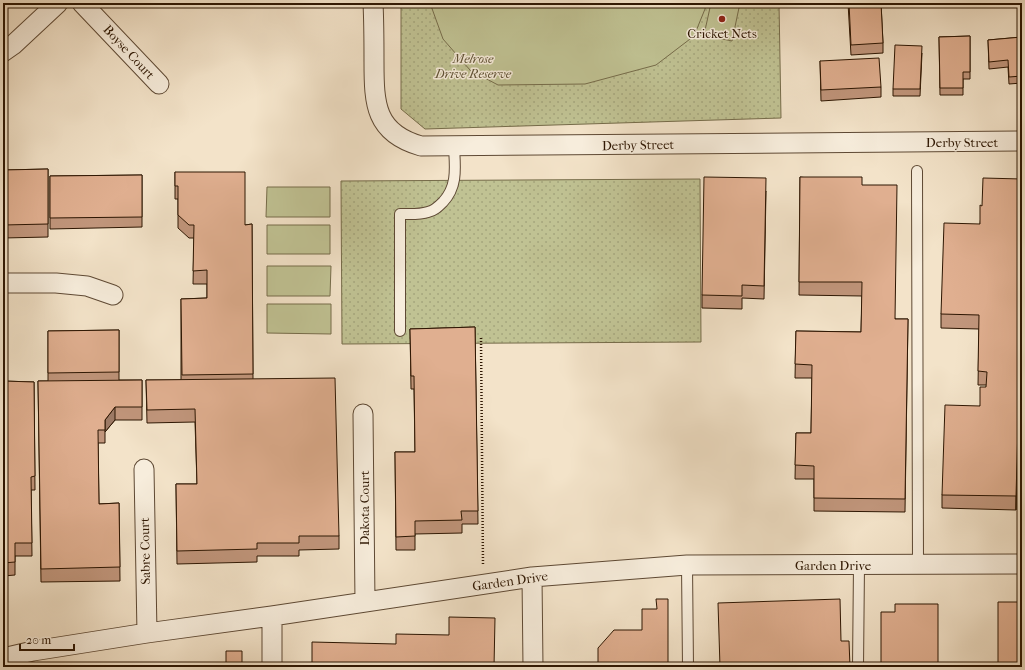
<svg xmlns="http://www.w3.org/2000/svg" width="1025" height="670" viewBox="0 0 1025 670" font-family="'IM FELL French Canon',serif">
	<defs>
		<pattern id="park-dots" width="8" height="8" patternUnits="userSpaceOnUse"><rect width="8" height="8" fill="#c0c293"/><path d="M2 2h.1M6 6h.1" fill="none" stroke="#a5a67d" stroke-width="1.8" stroke-linecap="round"/></pattern>
	</defs>
	<rect width="100%" height="100%" fill="#f3e3c9"/>
	<filter id="stains"><feTurbulence type="fractalNoise" baseFrequency=".005" numOctaves="4"/><feColorMatrix values="0 0 0 0 .2 0 0 0 0 .09 0 0 0 0 .02 0 0 0 .5 -.17"/></filter>
	<radialGradient id="worn" r=".72"><stop offset=".6" stop-color="#630" stop-opacity="0"/><stop offset="1" stop-color="#630" stop-opacity=".3"/></radialGradient>
	<!-- park -->
	<path fill="url(#park-dots)" stroke="#766c4a" d="M401,3H779L781,118L425,129L401,109Z
		M700,179L701,342L342,344L341,181Z"/>
	<!-- garden -->
	<path fill="#c0c293" stroke="#766c4a" d="M430,3H706L705,9L694,36L656,65L585,84L498,85L470,70L443,39Z
		M711,3H740L732,41L704,35Z
		M267,187H330V217H266Z
		M267,225H330V254H267Z
		M267,266H331L330,296H267Z
		M267,304H331V334L267,333Z"/>
	<g fill="none" stroke-linecap="round" stroke-linejoin="round">
		<defs>
			<path id="lane" d="M917,171L918,564
				M400,331V214C409,214 419,215 428,212C434,211 438,207 443,202C458,186 455,167 454,147
				M687,565L688,667
				M858,667L859,565"/>
			<path id="street" d="M82,3L159,84
				M373,3C374,23 374,42 374,62C374,104 375,133 421,146L1022,141
				M3,52L13,45L58,3
				M3,283H56L87,286L113,295
				M363,414L365,602
				M144,469L147,633
				M532,577L533,667
				M272,616V667
				M3,658L33,651L147,633L272,616L532,577L687,565L1022,564"/>
		</defs>
		<!-- lane casing -->
		<use href="#lane" stroke="#5e4934" stroke-width="12"/>
		<!-- street casing -->
		<use href="#street" stroke="#5e4934" stroke-width="21"/>
		<!-- path -->
		<path stroke="#2d1602" stroke-width="2.5" stroke-dasharray="1 2" stroke-linecap="butt" d="M481,338L483,566"/>
		<!-- lane -->
		<use href="#lane" stroke="#f7eddc" stroke-width="10"/>
		<!-- street -->
		<use href="#street" stroke="#f7eddc" stroke-width="19"/>
	</g>
	<!-- wall -->
	<path fill="#c1967c" stroke="#2d1602" d="M848,3H881L883,43V53L851,55Z
		M970,36V79H963V95H940L939,37Z
		M1022,37V83L1009,84L1008,67L989,69L988,40Z
		M922,53L920,96H893V89Z
		M820,61L881,87V97L821,101Z
		M48,169V237L3,238V170Z
		M175,172L245,225L252,224L253,379L339,536V549L299,550V556H257V562L177,564L176,484H197L195,422L147,423L146,380H181V299L207,298V284H193L194,238H189L178,228V199H175Z
		M142,175V227L50,229V176Z
		M800,177L862,185L895,319H908L905,512L814,511V479H795L796,433H811L812,378H795L796,331L861,332L862,296L799,295Z
		M1022,179L1016,510L942,508V495L980,406L986,387L987,385H978L979,329L941,328V314L980,224L982,206Z
		M766,191L764,299L742,298V309L702,308V295Z
		M475,327L478,524H462V533L415,534V550H396L395,452H415L414,389H411L410,329Z
		M119,330V380H142V420H115L105,432V443H98L99,504L119,503L120,581L41,582L38,381H48V331Z
		M3,381L34,382L35,490H31L32,556H15V575L3,576Z"/>
	<!-- shaded-wall -->
	<path fill="#9d7a65" stroke="#2d1602" d="M1022,285V299L1016,510V496Z
		M115,407V420L105,432V420Z"/>
	<!-- building -->
	<path fill="#e0af90" stroke="#2d1602" d="M849,3H881L883,43L851,45Z
		M970,36V72H963V88H940L939,37Z
		M1022,37V76L1009,77L1008,60L989,62L988,40Z
		M895,45L922,46L920,89H893Z
		M879,58L881,87L821,90L820,61Z
		M48,169V224L3,225V170Z
		M175,172H245V225L252,224L253,374L182,375L181,299L207,298V270L193,271L194,225H189L178,215V186H175Z
		M142,175V217L50,218V176Z
		M704,177L766,178L764,286L742,285V296L702,295Z
		M800,177H862V185H897L895,319H908L905,499L814,498V466L795,465L796,433H811L812,365L795,364L796,331L861,332L862,282H799Z
		M983,178L1022,179V285L1016,496L942,495L945,405L980,406V387H986L987,372L978,371L979,315L941,314L944,223L980,224V205L982,206Z
		M475,327L478,511H461L462,520L415,521V536L396,537L395,452H415L414,376H411L410,329Z
		M119,330V372L48,373V331Z
		M335,378L339,536H299V543H257V549L177,551L176,484H197L195,409L147,410L146,380Z
		M142,380V407H115L105,420V430H98L99,504L119,503L120,567L41,569L38,381Z
		M3,381L34,382L35,476L31,477L32,543H15V562L3,563Z
		M656,599H668V667H598V648L614,630H642V609H657Z
		M840,599L841,641H849L850,667H720L718,603Z
		M998,602H1022V667H998Z
		M895,604H938V667H881V612H895Z
		M449,617L495,618L494,667H312V642L396,644V634L449,635Z
		M226,651H242V667H226Z
		M144,665L159,666V667H144Z"/>
	<!-- markers -->
	<circle fill="#8f2418" stroke="#f7eddc" stroke-width="1.5" cx="722" cy="19" r="4"/>
	<g text-anchor="middle" dominant-baseline="central" stroke-width="3" stroke-linejoin="round" paint-order="stroke">
		<!-- poi labels -->
		<g font-size="13" fill="#2d1602" stroke="#f7eddc">
			<text x="722" y="33">Cricket Nets</text>
		</g>
		<!-- street labels -->
		<g font-size="13" fill="#2d1602" stroke="#f7eddc">
			<text transform="translate(129 52) rotate(47)">Boyse Court</text>
			<text x="962" y="142">Derby Street</text>
			<text transform="translate(638 145) rotate(-1)">Derby Street</text>
			<text transform="translate(364 508) rotate(-90)">Dakota Court</text>
			<text transform="translate(145 551) rotate(-91)">Sabre Court</text>
			<text x="833" y="565">Garden Drive</text>
			<text transform="translate(510 581) rotate(-8)">Garden Drive</text>
		</g>
		<!-- park labels -->
		<g font-size="13" font-style="italic" fill="#605235" stroke="#f7eddc">
			<text x="473" y="58">Melrose<tspan x="473" dy="15">Drive Reserve</tspan></text>
		</g>
	</g>
	<!-- margin -->
	<rect width="1025" height="670" fill="none" stroke="#f3e3c9" stroke-width="16"/>
	<rect x="4" y="4" width="1017" height="662" fill="none" stroke="#2d1602" stroke-width="2"/>
	<rect x="8" y="8" width="1009" height="654" fill="none" stroke="#2d1602"/>
	<!-- scale -->
	<path d="M20 644v6h54v-6" fill="none" stroke="#2d1602" stroke-width="2"/>
	<text x="26" y="644" font-size="12" fill="#2d1602" stroke="#f7eddc" stroke-width="3" paint-order="stroke">20 m</text>
	<rect width="100%" height="100%" filter="url(#stains)"/>
	<rect width="100%" height="100%" fill="url(#worn)"/>
</svg>
